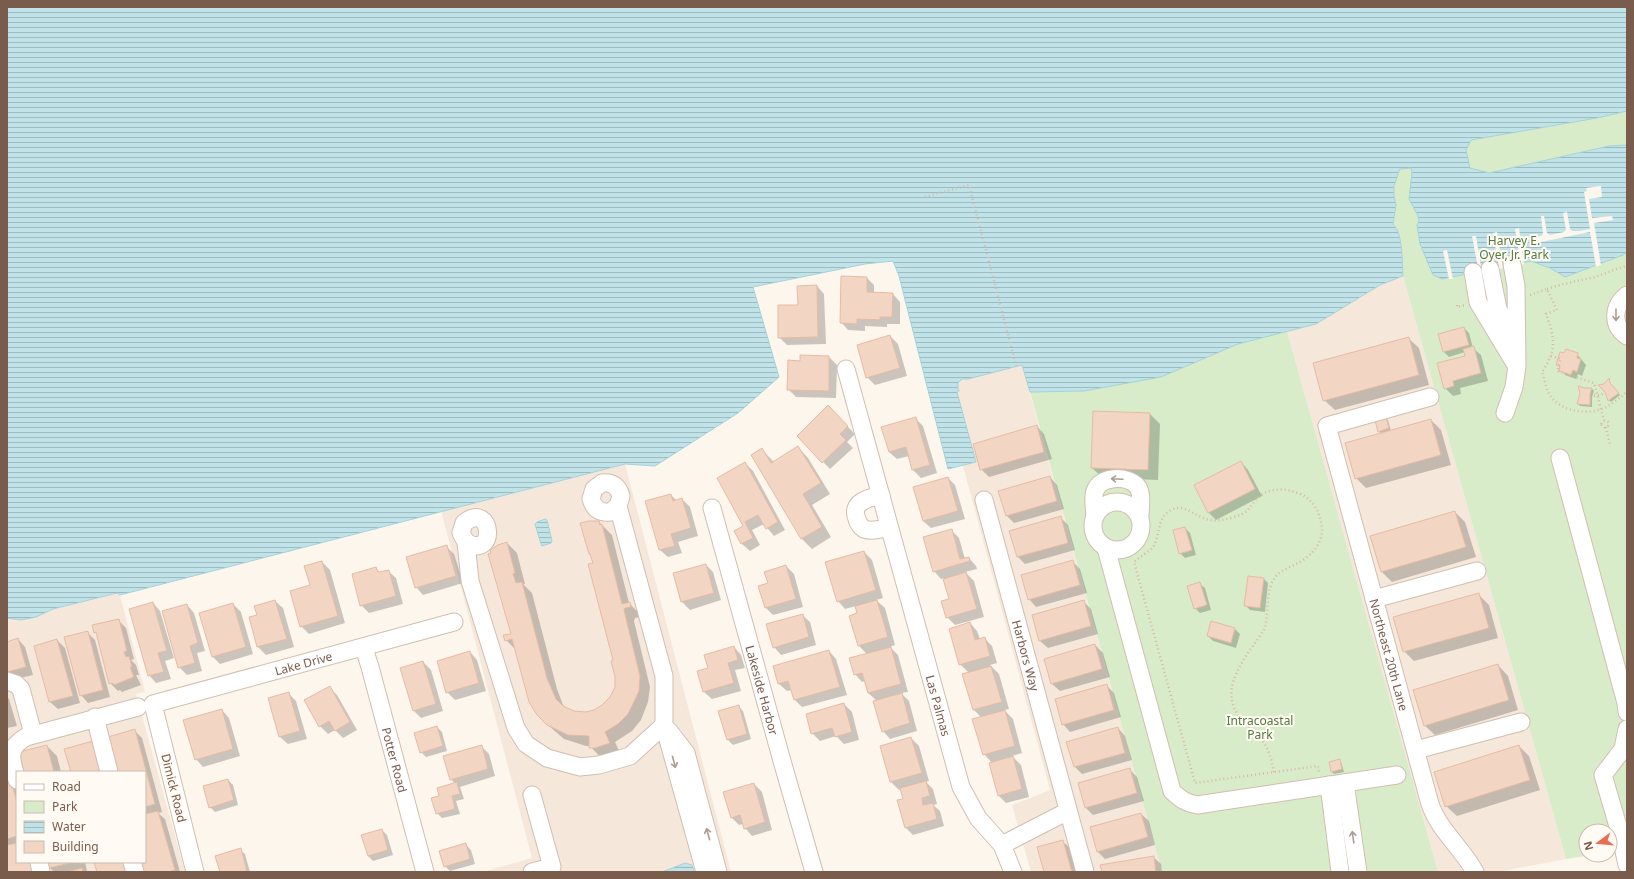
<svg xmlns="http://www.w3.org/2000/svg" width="1634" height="879" viewBox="0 0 1634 879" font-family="'Noto Sans',sans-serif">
	<defs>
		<pattern id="water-rules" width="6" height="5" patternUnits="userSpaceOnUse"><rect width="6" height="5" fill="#bfe3e8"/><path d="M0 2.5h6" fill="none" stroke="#a0bbbe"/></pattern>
	</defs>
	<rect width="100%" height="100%" fill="#fdf6ec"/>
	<!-- residential -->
	<path fill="#f5e8da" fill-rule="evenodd" d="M1403,276L1566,859L1497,872H1438L1287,331L1316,324L1380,285Z
		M1022,365L1162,872H1031L1012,805L1050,790L963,466L976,462L956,392L959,391L957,386L958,383L962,379H968Z
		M625,464L731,872H482L532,858L441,511Z
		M117,593L120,595L145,692L136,694L185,872H7V618L21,620L36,617L53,609ZM17,772H145V862H17Z"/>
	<!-- park -->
	<path fill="#d8ecc9" d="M1627,111V850L1610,853V831H1586V855H1592L1566,859L1403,276L1397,228L1393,224L1396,205L1394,196V186L1400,169L1471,140Z
		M1287,331L1438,872H1162L1030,392L1084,391L1161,377L1238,344Z"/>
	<!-- water -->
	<path fill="url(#water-rules)" stroke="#a5d3da" d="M7,7H1627V111L1597,118L1471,140L1466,150L1470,168L1489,173L1609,146L1627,145V252L1623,255L1565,277L1550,268L1531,261L1442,279L1433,275L1420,244L1417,225L1419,221L1418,216L1409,199L1412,172L1411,168L1400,169L1394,186V196L1396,205L1393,224C1403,233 1402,262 1403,276L1380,285L1316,324L1238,344L1161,377L1084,391L1030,392L1022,365L968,379H962L958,383V388L959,391L957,392L976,462L948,469L899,276L893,261L865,264L753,287L779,377L738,413L655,466L625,464L120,595L117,593L53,609L36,617L21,620L7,618Z
		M545,519L547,520L552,541L551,543L542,546L541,544L535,524L537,522Z
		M685,863L692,865L694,872H662Z"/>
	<!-- pier -->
	<path fill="#fdf6ec" d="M1601,186L1602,197L1589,199L1592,218L1612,216L1613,220L1594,223L1601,265L1596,267L1590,232L1536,243L1535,237L1541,236L1543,234L1541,216H1544L1547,233L1550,235L1564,232L1566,230L1563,213L1567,212L1570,229L1572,231H1579L1590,229L1584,192L1587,191L1586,188Z
		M1519,228L1524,264L1521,265L1515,229Z
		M1497,232L1503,268L1499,269L1493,233Z
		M1472,236H1476L1482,273H1479Z
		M1447,250L1453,279H1449L1443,251Z"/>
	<!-- shadow -->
	<path fill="#0003" d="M867,278L874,285V293L893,294L900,302V324H887V327L865,326V331L848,330L841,322Z
		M817,286L824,294L826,344L787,345L779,337L799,306Z
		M1464,328L1469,333L1473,348L1481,355L1488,381L1460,388L1461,394L1453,396L1445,388L1466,357L1465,352L1449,357L1444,352Z
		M890,336L898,344L907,376L875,385L867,377Z
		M1408,338L1419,348L1429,385L1335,410L1324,400Z
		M1577,354L1586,365L1582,376L1578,374L1576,379L1565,375L1557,364Z
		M801,356L829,357L837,365L836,398L796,397L788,389L801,362Z
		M1609,380L1612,386L1620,395L1611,402L1609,400L1604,384Z
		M1585,389H1592L1594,391L1592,397V407L1580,406L1578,404Z
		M828,407L855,434L847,442L853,448L830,469L798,436Z
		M1150,414L1160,424L1158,480L1103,478L1092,468Z
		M915,418L923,426L937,473L921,478L913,470L909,456L897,459L889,452Z
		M1385,418L1388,420L1391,431L1431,420L1441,430L1451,465L1366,488L1356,478L1381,434L1379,431Z
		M1037,426L1044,434L1052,459L989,477L981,469Z
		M798,447L808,458L830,494L812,505L831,537L812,549L802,539L752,456L762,450L774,462Z
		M1241,462L1248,470L1262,496L1216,520L1208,512Z
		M745,463L753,471L785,530L774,536L764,524L752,530L760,545L750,551L742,544L735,531L745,526Z
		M1050,477L1057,485L1064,509L1014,523L1006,515Z
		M948,478L955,485L965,519L931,528L923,521Z
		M671,495L677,501L682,499L690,507L698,536L678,542L682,553L668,557L660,550Z
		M1455,512L1465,522L1476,557L1392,582L1382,572L1372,537Z
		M1060,517L1068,525L1075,550L1025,564L1018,557L1010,531Z
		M599,522L612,535L629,603L640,614V617L635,618L634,621L650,687L648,702L641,720L632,731L615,742L620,753L601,758L590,746H586L564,739L542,720L516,650L506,640L512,634L507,543L517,553L525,584H523L532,593L557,689L563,705L567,709L580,713L590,712L602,706L614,692L616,682L614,661L594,563L592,556L590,554Z
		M1185,528L1190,533L1196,555L1185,558L1180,553Z
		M951,530L959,538L965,559L969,558L976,566L977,569L965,572L974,581L984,617L955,625L947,617L950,599L944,578L941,579L934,571Z
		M447,547L454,554L463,583L423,595L416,587Z
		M864,552L872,560L883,598L876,600L885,608L895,645L890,647L898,655L908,692L901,693L909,701L917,731L890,739L883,731L877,701L868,693L865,681L862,682L855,674L867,654L859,646L858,614L856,606L845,609L838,601Z
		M1072,561L1080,569L1087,593L1036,607L1029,599Z
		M322,562L330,570L345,623L309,634L301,626L311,586Z
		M706,565L713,572L721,600L690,610L682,602L674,574Z
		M786,566L794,574L803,607L773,615L766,608L769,584Z
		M376,568L380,573L388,571L396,578L403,604L369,613L361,605Z
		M1263,578L1268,583L1265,612L1250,610L1245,605Z
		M1200,584L1205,588L1211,610L1200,613L1195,608Z
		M1479,595L1489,605L1498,638L1414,661L1404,651Z
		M275,601L283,608L294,647L266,655L258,647L250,618L258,615Z
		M1083,601L1091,609L1098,634L1048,648L1040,641Z
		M153,603L160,611L174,658L165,661L171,679L156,683L149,675Z
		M233,604L241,612L253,654L220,664L212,656Z
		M187,605L194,613L205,651L197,653L202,671L187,675L179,667Z
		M802,615L810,622L816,645L781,655L774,647Z
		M118,620L126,628L134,659L131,660L136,665L139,675H136L141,685L122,692L120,690L118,691L110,683L98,635L95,632Z
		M1212,622L1235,629L1240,634L1236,648L1213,641L1208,636Z
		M970,623L977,631L980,639L984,638L992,646L997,663L990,665L999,674L1009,709L1004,710L1013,719L1022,753L1012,756L1021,765L1029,797L1006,803L999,796L992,763L984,754L982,718L973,709L969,673L960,664Z
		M87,632L95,640L110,697L88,703L81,695Z
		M18,639L25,647L33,675L7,681V642Z
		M57,640L65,648L80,703L58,709L50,702Z
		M1095,645L1103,653L1110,677L1060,691L1052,684Z
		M734,647L741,655L745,668L735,670L741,691L712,699L704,692L709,669Z
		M829,651L836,659L847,695L802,707L795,700L792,690L787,691L779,684Z
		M470,652L477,660L486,691L455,700L447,692Z
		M423,662L431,670L443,711L421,718L413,710Z
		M1498,665L1508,676L1518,710L1435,735L1424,725Z
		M1106,685L1114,693L1121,717L1070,732L1063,724Z
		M329,687L337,695L357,730L343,738L335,730L328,734L320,726Z
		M288,693L296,701L307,739L288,744L280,737Z
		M7,697L9,699L17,726L7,728Z
		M844,704L852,712L859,740L844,744L836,736L820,741L812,733Z
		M738,706L743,711L751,739L733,745L728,740L720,712Z
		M222,710L229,718L240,756L203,767L196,759Z
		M437,727L442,732L447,751L426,757L421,752Z
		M1118,728L1125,736L1132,760L1082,774L1075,767Z
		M134,730L142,738L162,812L158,813L165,819L180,872H144L142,862H145V772H118Z
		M911,738L919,746L929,781L926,782L933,789L937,804L933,805L940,811L944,826L913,835L905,827L904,799L901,789L899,790L891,782L881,747Z
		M47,746L57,756L61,772H25Z
		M481,746L489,754L495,776L460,787L464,799L456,801L460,814L442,818L437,813L441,796L455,784L451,779Z
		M1519,746L1529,756L1540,790L1457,816L1446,806Z
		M7,752L17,778V862L7,872Z
		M1339,760L1341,762L1344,772L1334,774L1332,772L1330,762Z
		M1129,769L1137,777L1144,801L1093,815L1086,808Z
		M228,780L233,785L238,805L215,812L210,807Z
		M754,784L762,792L772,830L752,836L745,828L743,824L739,825L732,818Z
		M1141,814L1149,821L1155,845L1105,859L1098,852Z
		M382,830L387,835L393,855L373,861L368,856L363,836Z
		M1062,841L1070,848L1077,872H1045Z
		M466,845L471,850L475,864L450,871L445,866Z
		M240,850L245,854L250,872H221Z
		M1153,857L1161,864L1162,872H1103Z
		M49,862H85L87,871L54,872L50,868Z"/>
	<!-- building -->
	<path fill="#f3d5c3" stroke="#e6bba3" d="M841,276L867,277V292L893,293L892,317H880V320L857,319V324L840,323Z
		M817,285L818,337L778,338V305H798L797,286Z
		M1464,327L1469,345L1443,352L1438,334Z
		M890,335L900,368L866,378L857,345Z
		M1409,337L1419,375L1323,401L1313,363Z
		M1474,346L1481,373L1453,381L1454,386L1444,389L1437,363L1465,356L1463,349Z
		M1566,349L1578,353L1577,358L1581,359L1577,372L1573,370L1571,375L1559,371L1560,366L1556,365L1560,352L1564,353Z
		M800,355L829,356V391L787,390L788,360L800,361Z
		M1609,378L1610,383L1619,393L1608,401L1605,392L1598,385L1604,384Z
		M1578,386L1585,388H1592L1590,394V405L1577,404L1580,393Z
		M828,405L848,426L840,434L846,440L822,463L797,436Z
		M1093,411L1150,413L1148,470L1091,468Z
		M916,417L930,465L912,470L906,447L889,452L881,427Z
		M1386,417L1389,428L1378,432L1375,420Z
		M1431,419L1441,455L1355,479L1345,443Z
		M1037,425L1044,452L980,470L973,444Z
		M798,446L821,483L803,494L822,527L801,539L751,455L762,448L771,463Z
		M1241,461L1255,489L1208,513L1194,485Z
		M745,462L778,522L766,529L758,515L745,522L753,538L741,544L734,531L743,526L717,478Z
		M1050,476L1057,501L1006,516L998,491Z
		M948,477L958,511L923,521L913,487Z
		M671,494L673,501L682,498L691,528L671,534L675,546L659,550L645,501Z
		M1455,511L1466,547L1381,572L1370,536Z
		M1061,516L1068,543L1017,557L1009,531Z
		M589,521H599L600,525L602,524L622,604L630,602L631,607L625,608L624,610L640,676L639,691L628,714L618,724L605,732L610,743L595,748H589V736L568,735L547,725L537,715L529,702L512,639L505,641L503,635L511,634L488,554L491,553L490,550L498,545L507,542L515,573L513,574L516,583L522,582L547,678L556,699L563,706L574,711L586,712L594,710L602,705L610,697L615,687V677L611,661L613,660L588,564L593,563L590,554H589L580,523Z
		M1185,527L1192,550L1179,554L1173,530Z
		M952,529L960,559L969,557L970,561L933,572L923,537Z
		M447,545L456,576L415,588L406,557Z
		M864,551L876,590L837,602L825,562Z
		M1073,560L1080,585L1028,600L1021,575Z
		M322,561L338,616L300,627L290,591L310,585L304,566Z
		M706,564L714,593L681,602L673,573Z
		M786,565L796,599L765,608L758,586L768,583L764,572Z
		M376,567L378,572L389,570L396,596L360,606L352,574Z
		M966,572L977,609L946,618L941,601L949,599L943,579Z
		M1248,576L1264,578L1260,608L1244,606Z
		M1200,582L1207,605L1194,609L1187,586Z
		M1479,593L1489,628L1403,652L1393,617Z
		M275,600L287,639L257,647L249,617L257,615L254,606Z
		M877,600L888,637L858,646L849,616L857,613L855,606Z
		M1084,600L1091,626L1039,641L1032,615Z
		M153,602L167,651L158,653L164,672L148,676L129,609Z
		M233,603L246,647L212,657L199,613Z
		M187,604L198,643L190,646L195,663L178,668L162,611Z
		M803,614L809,637L773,648L766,624Z
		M119,619L127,651L124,652L126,657L129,656L132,667H130L134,677L114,685L113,683L109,684L96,632L94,633L92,625Z
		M1211,621L1235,628L1231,643L1207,636Z
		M970,622L975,640L985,637L990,656L959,665L949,629Z
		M88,631L103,690L80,696L64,637Z
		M18,638L26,667L7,672V642Z
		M57,639L73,696L49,702L34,646Z
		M1095,644L1102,669L1051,684L1044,659Z
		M734,646L738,660L728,663L734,683L703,692L697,671L708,668L704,655Z
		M891,647L901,684L868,693L862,673L854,675L849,658Z
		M829,650L840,687L794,700L788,681L778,684L773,666Z
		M470,651L479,683L446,693L437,661Z
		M423,661L436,704L413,711L400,668Z
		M1498,664L1509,700L1424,726L1413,690Z
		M991,666L1002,702L973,710L962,674Z
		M1107,684L1114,710L1062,725L1055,699Z
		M330,686L350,722L335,731L329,721L319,727L304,700Z
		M289,692L300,731L279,737L268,698Z
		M902,693L910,723L882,732L873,701Z
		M844,703L852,732L835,737L832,728L811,734L806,714Z
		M739,705L747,734L727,740L718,711Z
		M222,709L233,749L195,760L183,720Z
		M1005,710L1015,746L983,755L972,719Z
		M437,726L443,746L420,753L414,733Z
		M1118,727L1125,753L1074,767L1066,742Z
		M135,729L155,804L145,807V772H117L108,737Z
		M911,737L922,773L890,782L880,746Z
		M93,741L101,772H71L64,749Z
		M47,745L54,772H24L19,752Z
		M482,745L488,769L450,780L443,756Z
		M1519,745L1530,780L1445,807L1434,772Z
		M1013,756L1022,789L998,796L989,763Z
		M1340,759L1342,769L1331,772L1329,762Z
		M7,766L17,802V836L7,839Z
		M1130,768L1137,793L1085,808L1078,783Z
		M228,779L234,800L209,808L203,786Z
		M926,781L930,796L922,798L923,805L933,803L937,819L905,828L897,800L903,799L900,788Z
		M457,782L460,794L452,796L455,809L436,814L431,798L439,796L437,788Z
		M754,783L765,822L744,829L740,815L731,818L723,792Z
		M158,811L175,870L169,872H143L141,862H145V814Z
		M1141,813L1148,837L1097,852L1090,827Z
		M382,829L388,850L368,856L361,835Z
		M1063,840L1072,872H1044L1037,847Z
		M17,843V862H31L33,872H7V845Z
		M466,843L470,859L444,867L439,851Z
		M241,848L247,872H220L215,856Z
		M1154,856L1156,872H1102L1100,865Z
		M48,862H74L49,868Z
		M94,862H125L128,872H97Z
		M82,868L83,872H67Z"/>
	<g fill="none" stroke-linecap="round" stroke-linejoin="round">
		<defs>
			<g id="minor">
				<path d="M1490,269L1498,309L1516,342"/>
				<path d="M1473,272L1478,302L1516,365"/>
				<path d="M1627,295C1613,306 1611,325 1627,336"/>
				<path id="s1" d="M846,369L961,787L978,818L1002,845L1013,872"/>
				<path id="s2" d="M1430,397L1327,426L1430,804C1439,830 1462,848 1475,872"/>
				<path d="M1505,413L1514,387L1517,366L1516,286L1512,264"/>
				<path d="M1560,458L1626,703L1627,712"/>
				<path d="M881,495C869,498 850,502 857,519C858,523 861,527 864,529C872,532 882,529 889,527"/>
				<path id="s3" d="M984,500L1085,872"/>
				<circle cx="1117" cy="526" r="24"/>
				<path d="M618,506L621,496C618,486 612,482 602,483L594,489L591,499C594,509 600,513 610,512L618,506L664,676V725L705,872"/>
				<path id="s4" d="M712,508L782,761L814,872"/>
				<path d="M1095,516C1095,509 1092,498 1095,491C1100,476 1127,475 1137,486C1143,493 1140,508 1140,516"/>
				<path d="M466,542L461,533L464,523C493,500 497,561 466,542L470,581L516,728L526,744L547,758L580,767L599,765L630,756L664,725"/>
				<path d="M1106,548L1172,791C1180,799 1186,803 1197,805L1397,775"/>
				<path d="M1374,599L1477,571"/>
				<path id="s5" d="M364,648L370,667L425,872"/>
				<path d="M7,681L16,684L21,689L33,734"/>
				<path d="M95,717L109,772"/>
				<path d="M1627,729L1623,749L1603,775L1620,833L1627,865"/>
				<path d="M669,731L686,753L718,872"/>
				<path d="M1416,750L1521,722"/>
				<path d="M17,780C12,761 5,749 26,737L138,707"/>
				<path d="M1345,783L1358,872"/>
				<path d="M1329,785L1340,872"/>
				<path d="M532,795L552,867L532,872"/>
				<path d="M1002,845L1068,811"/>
				<path d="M39,862L41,872"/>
				<path d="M132,862L135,872"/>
				<path id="s6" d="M195,872L153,704L454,622"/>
			</g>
		</defs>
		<!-- minor casing -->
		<use href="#minor" stroke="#d1beb0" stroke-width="19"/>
		<!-- path -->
		<path stroke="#d9b8a5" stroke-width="2.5" stroke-dasharray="1 3" stroke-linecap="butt" d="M925,197L969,185L1017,369
			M1547,289C1562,284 1576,281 1591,278C1603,275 1614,269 1627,266
			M1530,295L1547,289L1557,310L1546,314C1555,338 1557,350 1542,372C1545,380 1546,391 1552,398C1563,412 1588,415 1604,408C1613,404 1620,398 1627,391
			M1457,305V307L1465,305
			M1551,356L1561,359L1557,371L1594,383L1604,420
			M1590,396L1601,395L1605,392
			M1601.5 424a3.5 3.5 0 1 1 7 0a3.5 3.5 0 1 1-7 0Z
			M1606,427L1610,445
			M1274,772C1272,763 1270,752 1264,743C1258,734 1248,727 1241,718C1215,690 1248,654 1264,630C1270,613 1264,589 1277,575C1283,569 1291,567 1298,563C1310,557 1322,544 1322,530C1321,517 1317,506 1307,498C1295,489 1274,486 1261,495C1255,499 1252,506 1247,511C1240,516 1229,519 1221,520C1198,524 1187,501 1171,510C1156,518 1161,535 1153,547C1148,553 1139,557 1134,562L1195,783L1318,766L1319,772"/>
		<!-- minor -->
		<use href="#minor" stroke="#fff" stroke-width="17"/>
	</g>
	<!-- one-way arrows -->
	<defs><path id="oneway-shaft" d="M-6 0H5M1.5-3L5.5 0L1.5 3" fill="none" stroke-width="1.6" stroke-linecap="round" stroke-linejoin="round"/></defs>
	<g stroke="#af9d94">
		<use href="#oneway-shaft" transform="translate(1616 315) rotate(90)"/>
		<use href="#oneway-shaft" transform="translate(1117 479) rotate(-177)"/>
		<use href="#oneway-shaft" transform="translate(674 762) rotate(75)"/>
		<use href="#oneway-shaft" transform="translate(708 834) rotate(-105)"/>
		<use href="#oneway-shaft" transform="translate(1353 837) rotate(-98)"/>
	</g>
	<g text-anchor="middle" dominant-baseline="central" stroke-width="4" stroke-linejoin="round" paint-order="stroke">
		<!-- park labels -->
		<g font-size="12" fill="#537a41" stroke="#fffaf3">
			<text x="1514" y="240">Harvey E.<tspan x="1514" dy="14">Oyer, Jr. Park</tspan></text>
			<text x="1260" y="720">Intracoastal<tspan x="1260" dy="14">Park</tspan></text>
		</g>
		<!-- street labels -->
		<g font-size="12" fill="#7a5c4d" stroke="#fffaf3">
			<text stroke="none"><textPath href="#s2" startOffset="344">Northeast 20th Lane</textPath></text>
			<text stroke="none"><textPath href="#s3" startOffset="161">Harbors Way</textPath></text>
			<text stroke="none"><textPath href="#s6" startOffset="329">Lake Drive</textPath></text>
			<text stroke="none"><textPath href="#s4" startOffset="189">Lakeside Harbor</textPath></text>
			<text stroke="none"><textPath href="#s1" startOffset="349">Las Palmas</textPath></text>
			<text stroke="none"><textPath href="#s5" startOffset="116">Potter Road</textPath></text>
			<text transform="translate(174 788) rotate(76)">Dimick Road</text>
		</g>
	</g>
	<!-- border -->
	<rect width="1634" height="879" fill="none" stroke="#7a5c4d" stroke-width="16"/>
	<!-- legend -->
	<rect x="16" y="771" width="130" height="92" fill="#fffaf3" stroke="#cabbb1"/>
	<rect x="24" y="784" width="20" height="6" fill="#ffffff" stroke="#cabbb1"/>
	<text x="52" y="791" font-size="12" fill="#7a5c4d">Road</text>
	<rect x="24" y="801" width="20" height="12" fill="#d8ecc9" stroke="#cabbb1"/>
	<text x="52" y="811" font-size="12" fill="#7a5c4d">Park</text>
	<rect x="24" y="821" width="20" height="12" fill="url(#water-rules)" stroke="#cabbb1"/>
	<text x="52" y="831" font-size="12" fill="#7a5c4d">Water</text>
	<rect x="24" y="841" width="20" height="12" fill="#f3d5c3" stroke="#cabbb1"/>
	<text x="52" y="851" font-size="12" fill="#7a5c4d">Building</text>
	<!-- north arrow -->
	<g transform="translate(1598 843) rotate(254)"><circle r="19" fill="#fffaf3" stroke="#cabbb1"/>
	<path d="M0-3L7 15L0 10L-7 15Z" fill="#e76f51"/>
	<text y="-6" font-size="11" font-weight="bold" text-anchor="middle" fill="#7a5c4d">N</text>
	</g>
</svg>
